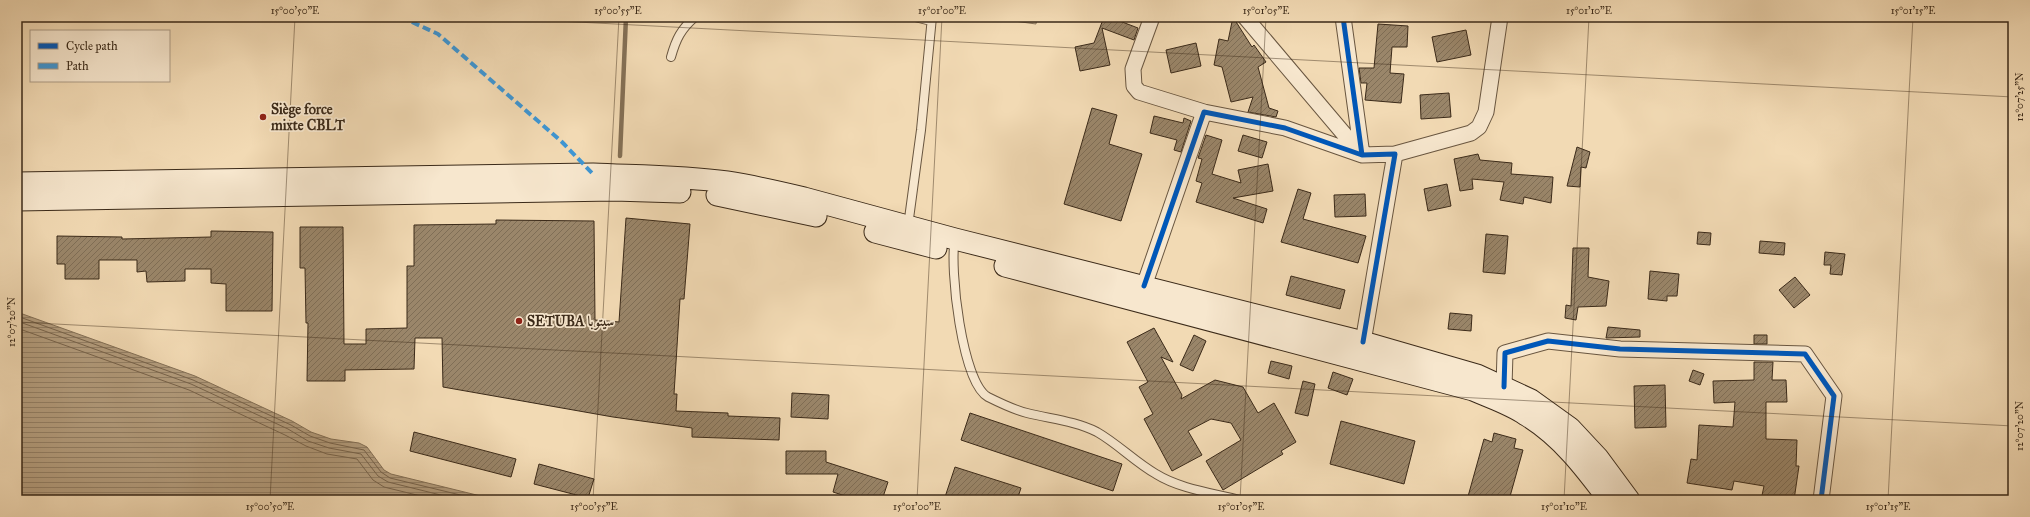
<svg xmlns="http://www.w3.org/2000/svg" width="2030" height="517" viewBox="0 0 2030 517" font-family="'IM FELL Great Primer',Amiri,serif">
	<defs>
		<pattern id="water-rules" width="6" height="5" patternUnits="userSpaceOnUse"><rect width="6" height="5" fill="#b49e7f"/><path d="M0 2.5h6" fill="none" stroke="#948167"/></pattern>
		<pattern id="building-hatch" width="6" height="6" patternUnits="userSpaceOnUse"><rect width="6" height="6" fill="#9a866a"/><path d="M-1 1l2-2M0 6l6-6M5 7l2-2" fill="none" stroke="#7f6e56"/></pattern>
	</defs>
	<rect width="100%" height="100%" fill="#f2dab4"/>
	<filter id="stains"><feTurbulence type="fractalNoise" baseFrequency=".005" numOctaves="4"/><feColorMatrix values="0 0 0 0 .2 0 0 0 0 .09 0 0 0 0 .02 0 0 0 .5 -.17"/></filter>
	<radialGradient id="worn" r=".72"><stop offset=".6" stop-color="#630" stop-opacity="0"/><stop offset="1" stop-color="#630" stop-opacity=".3"/></radialGradient>
	<!-- green -->
	<path fill="#d3bc9a" stroke="#87735a" d="M985,17H1037L1036,24Z"/>
	<!-- water -->
	<path fill="url(#water-rules)" stroke="#847056" d="M17,312L195,376L292,421L311,432L331,439L359,443L367,447L384,470L391,474L497,500H17Z"/>
	<g fill="none" stroke-linecap="round" stroke-linejoin="round">
		<!-- shore -->
		<path stroke="#78644c" stroke-width="1" d="M17,316L193,380L291,425L310,436L330,443L364,450L381,472L390,478L481,500
			M17,321L191,384L288,429L308,441L329,448L361,454L378,476L388,482L461,500
			M17,328L189,390L285,435L306,446L327,454L357,459L373,480L384,487L437,500"/>
		<!-- stream -->
		<path stroke="#847056" stroke-width="4.5" d="M620,156L626,17"/>
	</g>
	<!-- building -->
	<path fill="url(#building-hatch)" stroke="#3b2a19" d="M1104,17H1109L1138,28L1134,40L1102,28L1110,65L1080,71L1075,47L1094,43Z
		M1233,17L1252,47L1254,45L1266,62L1258,67L1269,108L1278,111L1276,117L1248,112L1253,97L1231,102L1222,67L1214,65L1219,39L1228,41Z
		M1378,24L1408,26L1407,47H1392L1390,73L1404,74L1401,103L1365,100L1367,83H1361L1359,68H1374Z
		M1466,30L1471,55L1437,62L1432,37Z
		M1196,43L1201,66L1171,73L1166,50Z
		M1449,93L1451,117L1421,119L1420,95Z
		M1092,108L1117,115L1109,144L1142,154L1121,221L1064,204Z
		M1154,116L1183,123L1184,118L1191,121L1181,152L1174,150L1177,140L1150,133Z
		M1206,135L1222,140L1212,174L1241,183L1238,170L1268,164L1273,191L1233,198L1267,209L1263,223L1196,202L1202,183L1196,181L1202,159L1198,158Z
		M1243,135L1267,142L1262,158L1238,151Z
		M1577,147L1590,152L1586,168L1581,167L1580,187L1567,186Z
		M1478,154L1480,160L1512,163L1511,174L1553,177L1551,203L1524,197L1523,204L1500,200L1504,182L1472,179L1473,189L1460,191L1454,159Z
		M1447,184L1451,206L1428,211L1424,189Z
		M1298,189L1311,193L1303,219L1366,236L1358,263L1281,242Z
		M1365,194L1366,216L1335,217L1334,195Z
		M626,218L690,224L684,299H680L674,394H677L676,411L728,413V416L780,418L779,440L692,437V428L613,417L443,387L442,338H415L414,369L345,370V381H307L308,323H306L305,268H300V227H343L344,344H366V329L407,328V266H414V225L496,224V220L594,221L595,320L619,322Z
		M211,231L273,232L272,311H226V284L211,283V269H185V281L147,282L146,271L137,272V260H99V279H65V264H57V236L122,237V239L211,237Z
		M1698,232L1711,233L1710,245L1697,244Z
		M1486,234L1508,236L1505,274L1483,272Z
		M1760,241L1785,243L1784,255L1759,253Z
		M1573,248H1589L1588,277L1609,281L1606,306L1578,307L1576,320L1565,318L1566,305L1571,306Z
		M1825,252L1845,254L1842,275L1830,274L1831,265H1824Z
		M1650,271L1679,274L1677,296H1667V301L1648,299Z
		M1291,276L1345,290L1340,309L1286,295Z
		M1795,277L1810,295L1794,308L1779,290Z
		M1450,313L1472,315L1471,331L1448,329Z
		M1608,327L1640,330V337L1606,338Z
		M1154,328L1173,362L1161,357L1182,395L1181,399L1215,380L1243,387L1258,413L1274,403L1296,442L1281,451L1283,454L1223,490L1206,461L1241,440L1231,423L1211,419L1188,431L1202,455L1172,471L1144,419L1153,414L1139,387L1148,382L1127,342Z
		M1194,335L1206,341L1193,371L1180,365Z
		M1754,335H1767V344H1754Z
		M1271,361L1292,366L1289,379L1268,373Z
		M1754,362H1773L1772,380H1786L1787,402H1766V439L1797,440L1796,466H1799L1794,500H1761L1764,486L1734,481L1732,490L1687,483L1691,459L1697,460L1699,425L1733,427L1735,402L1714,403L1713,381L1754,380Z
		M1693,370L1704,374L1700,385L1689,381Z
		M1333,372L1353,379L1347,395L1328,388Z
		M1303,381L1315,384L1308,416L1295,413Z
		M1665,385L1666,427L1635,428L1634,386Z
		M792,393L829,395L828,419L791,417Z
		M970,413L1122,464L1113,491L961,440Z
		M1341,421L1415,441L1404,484L1330,464Z
		M414,432L516,459L511,477L410,451Z
		M1494,433L1516,439L1514,448L1523,450L1509,500H1467L1484,439L1492,442Z
		M786,451H826V462L888,482L882,500H858L833,492L838,474H786Z
		M539,464L594,479L588,498L534,484Z
		M955,467L1021,488L1017,500H944Z"/>
	<g fill="none" stroke-linecap="round" stroke-linejoin="round">
		<defs>
			<path id="lane" d="M915,17L931,21
				M671,57C676,39 681,29 695,17
				M908,226L921,130L932,17
				M955,239C949,267 962,383 988,397C1000,403 1015,410 1027,413C1051,419 1075,421 1097,432C1118,444 1135,462 1156,474C1180,489 1213,493 1240,500"/>
			<path id="street" d="M1152,17L1133,69L1134,86L1139,92L1204,112
				M1245,17L1361,154
				M1343,17L1362,155L1395,154L1363,342
				M1395,154L1471,133L1479,127L1486,112L1500,17
				M1144,286L1204,112L1285,128L1362,155
				M1504,387L1505,353L1548,341L1620,349L1805,354L1834,396L1821,500"/>
			<path id="secondary" d="M17,183L593,174C637,176 683,176 727,182C753,186 779,192 804,198L955,239L1363,342L1477,375L1531,400L1570,428L1598,458L1629,500
				M717,195L816,216
				M17,200L614,190L680,192
				M875,232L936,248
				M1005,266L1473,390C1491,398 1510,404 1526,415C1561,436 1585,468 1609,500"/>
		</defs>
		<!-- lane casing -->
		<use href="#lane" stroke="#695640" stroke-width="10"/>
		<!-- street casing -->
		<use href="#street" stroke="#695640" stroke-width="17"/>
		<!-- secondary casing -->
		<use href="#secondary" stroke="#3b2a19" stroke-width="23"/>
		<!-- lane -->
		<use href="#lane" stroke="#f7e7ce" stroke-width="8"/>
		<!-- street -->
		<use href="#street" stroke="#f7e7ce" stroke-width="15"/>
		<!-- secondary -->
		<use href="#secondary" stroke="#f7e7ce" stroke-width="21"/>
		<!-- quiet -->
		<path stroke="#3e96d4" stroke-width="4" stroke-dasharray="8 4" stroke-linecap="butt" d="M401,17L438,34L562,142L593,174"/>
		<defs>
			<path id="cycleway" d="M1343,17L1362,155L1395,154L1363,342
				M1144,286L1204,112L1285,128L1362,155
				M1504,387L1505,353L1548,341L1620,349L1805,354L1834,396L1821,500"/>
		</defs>
		<!-- cycleway casing -->
		<use href="#cycleway" stroke="#f7e7ce" stroke-width="8"/>
		<!-- cycleway -->
		<use href="#cycleway" stroke="#0057b8" stroke-width="5"/>
	</g>
	<!-- ticks -->
	<path fill="none" stroke="#3b2a19" stroke-width="1" stroke-opacity="0.45" d="M481,17L2013,97M17,322L2013,426M270,500L295,17M593,500L619,17M917,500L942,17M1240,500L1266,17M1564,500L1589,17M1888,500L1913,17"/>
	<!-- markers -->
	<g fill="#8f2418" stroke="#f7e7ce" stroke-width="1.5">
		<circle cx="263" cy="117" r="4"/>
		<circle cx="519" cy="321" r="4"/>
	</g>
	<g text-anchor="middle" dominant-baseline="central" stroke-width="3.5" stroke-linejoin="round" paint-order="stroke">
		<!-- poi labels -->
		<g font-size="14" font-weight="bold" fill="#3b2a19" stroke="#f7e7ce" text-anchor="start">
			<text x="271" y="109">Siège force<tspan x="271" dy="16">mixte CBLT</tspan></text>
			<text x="527" y="321">SETUBA سيتوبا</text>
		</g>
	</g>
	<!-- margin -->
	<rect width="2030" height="517" fill="none" stroke="#f2dab4" stroke-width="44"/>
	<!-- legend -->
	<rect x="30" y="30" width="140" height="52" fill="#f7e7ce" stroke="#ac9b86"/>
	<rect x="38" y="43" width="20" height="6" fill="#0057b8" stroke="#ac9b86"/>
	<text x="66" y="50" font-size="12" fill="#3b2a19">Cycle path</text>
	<rect x="38" y="63" width="20" height="6" fill="#3e96d4" stroke="#ac9b86"/>
	<text x="66" y="70" font-size="12" fill="#3b2a19">Path</text>
	<rect x="22" y="22" width="1986" height="473" fill="none" stroke="#3b2a19" stroke-width="1.5"/>
	<g font-size="10" text-anchor="middle" fill="#3b2a19">
		<text x="295" y="14">15°00'50"E</text>
		<text x="618" y="14">15°00'55"E</text>
		<text x="942" y="14">15°01'00"E</text>
		<text x="1266" y="14">15°01'05"E</text>
		<text x="1589" y="14">15°01'10"E</text>
		<text x="1913" y="14">15°01'15"E</text>
		<text transform="translate(2019 97) rotate(-90)" y="4">12°07'25"N</text>
		<text transform="translate(11 322) rotate(-90)" y="4">12°07'20"N</text>
		<text transform="translate(2019 426) rotate(-90)" y="4">12°07'20"N</text>
		<text x="270" y="510">15°00'50"E</text>
		<text x="594" y="510">15°00'55"E</text>
		<text x="917" y="510">15°01'00"E</text>
		<text x="1241" y="510">15°01'05"E</text>
		<text x="1564" y="510">15°01'10"E</text>
		<text x="1888" y="510">15°01'15"E</text>
	</g>
	<rect width="100%" height="100%" filter="url(#stains)"/>
	<rect width="100%" height="100%" fill="url(#worn)"/>
</svg>
